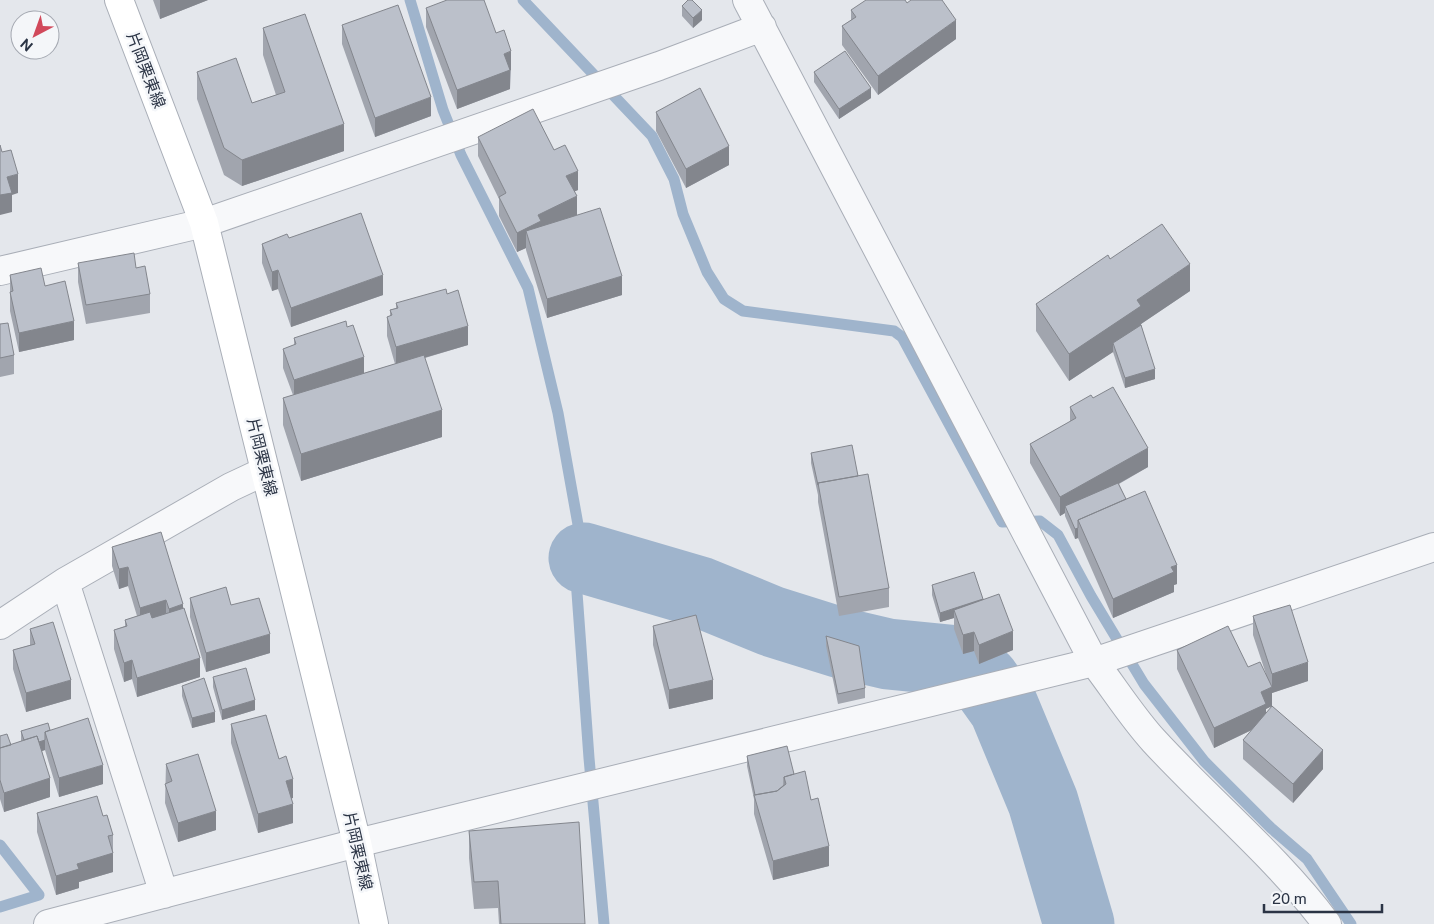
<svg xmlns="http://www.w3.org/2000/svg" width="1434" height="924" viewBox="0 0 1434 924" font-family="'Public Sans','Noto Sans JP',sans-serif">
	<rect width="100%" height="100%" fill="#e4e7ec"/>
	<g fill="none" stroke-linecap="round" stroke-linejoin="round">
		<!-- stream -->
		<path stroke="#9fb4cc" stroke-width="11" d="M410,0L443,110L461,155L528,288L558,413L584,558L576,579L589,758L604,924
			M523,0L652,136L674,179L683,214L707,272L724,299L743,311L894,331L902,337L1002,522L1040,521L1058,535L1091,596L1144,684L1204,761L1271,828L1307,859L1351,924
			M0,845L39,895L0,907"/>
		<!-- river -->
		<path stroke="#9fb4cc" stroke-width="71" d="M584,558L700,592L771,621L841,643L888,654L959,661L984,680L1004,708L1043,802L1079,924"/>
		<defs>
			<path id="minor" d="M747,0L1094,662C1114,688 1132,717 1154,741C1210,802 1277,857 1327,924
				M0,271L204,223L659,66L762,27
				M65,582L231,487L265,471
				M0,625L65,582L164,894
				M48,924L357,843L1094,662"/>
			<path id="tertiary" d="M1094,662L1434,547"/>
			<path id="secondary" d="M119,0L204,223L357,843L374,924"/>
		</defs>
		<!-- minor casing -->
		<use href="#minor" stroke="#a9aeb7" stroke-width="30"/>
		<!-- tertiary casing -->
		<use href="#tertiary" stroke="#a9aeb7" stroke-width="30"/>
		<!-- secondary casing -->
		<use href="#secondary" stroke="#a9aeb7" stroke-width="30"/>
		<!-- minor -->
		<use href="#minor" stroke="#f7f8fa" stroke-width="28"/>
		<!-- tertiary -->
		<use href="#tertiary" stroke="#f7f8fa" stroke-width="28"/>
		<!-- secondary -->
		<use href="#secondary" stroke="#fff" stroke-width="28"/>
	</g>
	<!-- wall -->
	<path fill="#a1a5ae" d="M153,0H208L160,19Z
		M907,3L956,39L878,95L842,45V26L851,20V10Z
		M682,6L702,20L693,28L682,16Z
		M426,8L496,33L511,70L510,89L457,109L426,27Z
		M342,25L431,116L375,137L342,44Z
		M263,28L344,151L242,186L224,175L197,99V72L252,103L276,95L263,55Z
		M814,72L871,98L839,119L814,82Z
		M656,112L729,165L686,188L656,131Z
		M478,137L554,150L578,190L575,191L577,215L574,216L622,295L547,318L526,250V248L517,252L499,216V199L478,156Z
		M289,238L383,295L291,327L278,289L272,291L262,263V244Z
		M1110,259L1190,291L1141,324L1155,379L1125,388L1113,352L1069,381L1036,331V304Z
		M78,263L136,268L150,294V313L86,324L78,282Z
		M10,275L45,286L74,340L19,352L10,311Z
		M396,303L468,345L425,358L442,437L301,481L283,425V398L293,395L283,368V349L294,345V338L347,327L364,373L395,364L387,336V317L390,316V310L396,308Z
		M0,324L14,355V374L0,377Z
		M1093,398L1148,467L1119,484L1126,499L1177,584L1174,585V592L1113,618L1078,538L1075,539L1065,516V513L1060,516L1030,463V444L1070,422V407Z
		M811,453L858,476L889,588V607L839,616L818,502V495L811,463Z
		M112,547L183,609L200,677L137,697L132,679L124,682L114,649V630L125,626V620L137,616L128,586L119,589L112,566Z
		M932,585L983,599L1013,650L979,664L974,651L963,654L954,629V618L940,622L932,595Z
		M190,598L231,605L270,653L206,672L190,617Z
		M1253,616L1308,681L1272,693V706L1266,709V713L1323,769L1293,803L1243,759V740L1252,730L1214,748L1177,669V650L1266,674L1253,635Z
		M653,626L713,699L669,709L653,645Z
		M30,629L71,699L26,712L13,669V650L30,645Z
		M826,636L865,688V698L838,704L826,646Z
		M213,677L255,710L222,720L213,687Z
		M182,686L215,722L192,728L182,696Z
		M231,724L293,798H292L293,823L258,833L231,743Z
		M50,730L103,784L59,797L45,750L42,751L50,797L4,812L0,799V736L11,745L21,741V731Z
		M747,756L794,774L811,800L829,866L773,880L754,814V799L747,766Z
		M166,764L216,830L178,842L165,803Z
		M37,813L103,816L113,835V872L79,882V888L56,895L37,832Z
		M469,831L585,924H499L498,908L474,909L469,858Z"/>
	<!-- shaded-wall -->
	<path fill="#83868d" d="M160,0H208L160,19Z
		M702,10V20L693,28V18Z
		M956,20V39L878,95V76Z
		M511,51V70L507,72L510,70V89L457,109V90L504,54Z
		M871,88V98L839,119V109Z
		M431,97V116L375,137V118Z
		M344,124V151L242,186V160Z
		M729,146V165L686,188V169Z
		M578,171V190L566,195V176Z
		M18,174V193L12,195V212L0,215V195L7,177Z
		M577,196V215L541,233L526,231V248L517,252V233L538,215Z
		M1190,264V291L1141,324V333L1113,343V352L1069,381V354L1137,300Z
		M278,270V289L272,291V272Z
		M383,275V295L291,327V308Z
		M622,276V295L547,318V299Z
		M74,321V340L19,352V333Z
		M468,326V345L396,366V347Z
		M364,357V376L294,399V380Z
		M1155,369V379L1125,388V378Z
		M442,410V437L301,481V454Z
		M1148,448V467L1068,512L1065,506V513L1060,516V497Z
		M1078,528V538L1075,539V529Z
		M1177,565V584L1174,585V592L1113,618V599L1171,567Z
		M128,567V586L119,589V569Z
		M983,599V609L954,610V618L940,622V613Z
		M166,600V619L140,627V608Z
		M183,604V623L169,628V609Z
		M1013,631V650L979,664V645Z
		M974,632V651L963,654V635Z
		M270,634V653L206,672V653Z
		M200,658V677L137,697V678Z
		M132,660V679L124,682V663Z
		M1308,662V681L1272,693V706L1266,709V723L1214,748V728L1261,692L1272,687V674Z
		M71,680V699L26,712V693Z
		M713,680V699L669,709V690Z
		M255,700V710L222,720V710Z
		M215,712V722L192,728V718Z
		M45,740V750L26,756V746Z
		M1323,750V769L1293,803V784Z
		M103,765V784L59,797V778Z
		M50,778V797L4,812V793Z
		M293,779V798L286,800V781Z
		M293,804V823L258,833V814Z
		M216,811V830L178,842V823Z
		M829,846V866L773,880V861Z
		M113,853V872L79,882V888L56,895V876L77,864Z"/>
	<!-- building -->
	<path fill="#bbc0ca" stroke="#83868d" d="M447,0H484L496,33L504,30L511,51L504,54L510,70L457,90L426,8Z
		M688,0H692L702,10L693,18L682,6Z
		M866,0H905L907,3L911,0H942L956,20L878,76L842,26L856,17L851,10Z
		M398,5L431,97L375,118L342,25Z
		M305,14L344,124L242,160L224,148L197,72L236,58L252,103L285,92L263,28Z
		M845,51L871,88L839,109L814,72Z
		M700,88L729,146L686,169L656,112Z
		M533,109L554,150L565,145L578,171L566,176L577,196L538,215L541,221L517,233L499,197L506,193L478,137Z
		M0,145L2,152L11,150L18,174L7,177L12,193L0,195Z
		M600,208L622,276L547,299L526,231Z
		M361,213L383,275L291,308L278,270L272,272L262,244L287,234L289,238Z
		M1162,224L1190,264L1137,300L1141,306L1069,354L1036,304L1108,255L1110,259Z
		M134,253L136,268L145,266L150,294L86,305L78,263Z
		M41,268L45,286L65,281L74,321L19,333L10,292L13,291L10,275Z
		M446,289L447,294L458,290L468,326L396,347L387,317L392,315L390,310L398,308L396,303Z
		M346,321L347,327L353,325L364,357L294,380L283,349L296,344L294,338Z
		M8,323L14,355L0,358V324Z
		M1141,325L1155,369L1125,378L1113,343Z
		M424,355L442,410L301,454L283,398Z
		M1113,387L1148,448L1060,497L1030,444L1076,418L1070,407L1091,395L1093,398Z
		M852,445L858,476L818,483V485L811,453Z
		M868,474L889,588L839,597L818,483Z
		M1118,483L1126,499L1078,520V528L1075,529L1065,506Z
		M1145,491L1177,565L1171,567L1174,572L1113,599L1078,520Z
		M161,532L183,604L169,609L166,600L140,608L128,567L119,569L112,547Z
		M974,572L983,599L940,613L932,585Z
		M226,587L231,605L259,598L270,634L206,653L190,598Z
		M999,594L1013,631L979,645L974,632L963,635L954,610Z
		M1290,605L1308,662L1272,674L1253,616Z
		M184,608L200,658L137,678L132,660L124,663L114,630L127,626L125,620L150,612L152,618Z
		M696,615L713,680L669,690L653,626Z
		M53,622L71,680L26,693L13,650L35,644L30,629Z
		M1228,626L1248,667L1260,662L1272,687L1261,692L1266,704L1214,728L1177,650Z
		M826,636L859,646L865,688L838,694Z
		M246,668L255,700L222,710L213,677Z
		M204,678L215,712L192,718L182,686Z
		M1272,706L1323,750L1293,784L1243,740Z
		M266,715L279,759L286,756L293,779L286,781L293,804L258,814L231,724Z
		M88,718L103,765L59,778L45,732Z
		M48,723L50,730L45,732V740L39,742L37,736L24,740L21,731Z
		M7,734L11,745L0,748V736Z
		M37,736L50,778L4,793L0,780V748Z
		M787,746L794,774L784,777V785L777,791L755,795L747,756Z
		M198,754L216,811L178,823L165,784L172,781L166,764Z
		M805,771L811,800L818,798L829,846L773,861L754,795L777,791L786,784L784,777Z
		M97,796L103,816L107,815L113,835L108,836L113,853L77,864L79,869L56,876L37,813Z
		M579,822L585,924H501L498,881L474,882L469,831Z"/>
	<g text-anchor="middle" dominant-baseline="central" stroke-width="5" stroke-linejoin="round" paint-order="stroke">
		<!-- street labels -->
		<g font-size="16" fill="#2b3445" stroke="#f4f6f9">
			<text transform="translate(146 70) rotate(69)">片岡栗東線</text>
			<text transform="translate(262 457) rotate(76)">片岡栗東線</text>
			<text transform="translate(358 851) rotate(77)">片岡栗東線</text>
		</g>
	</g>
	<!-- north arrow -->
	<g transform="translate(35 35) rotate(221)"><circle r="24" fill="#f4f6f9" stroke="#a4a8b1"/>
	<path d="M0-4L9 19L0 12L-9 19Z" fill="#d1495b"/>
	<text y="-8" font-size="14" font-weight="bold" text-anchor="middle" fill="#2b3445">N</text>
	</g>
	<!-- scale -->
	<path d="M1264 904v8h118v-8" fill="none" stroke="#2b3445" stroke-width="2.5"/>
	<text x="1272" y="904" font-size="15" fill="#2b3445" stroke="#f4f6f9" stroke-width="4" paint-order="stroke">20 m</text>
</svg>
